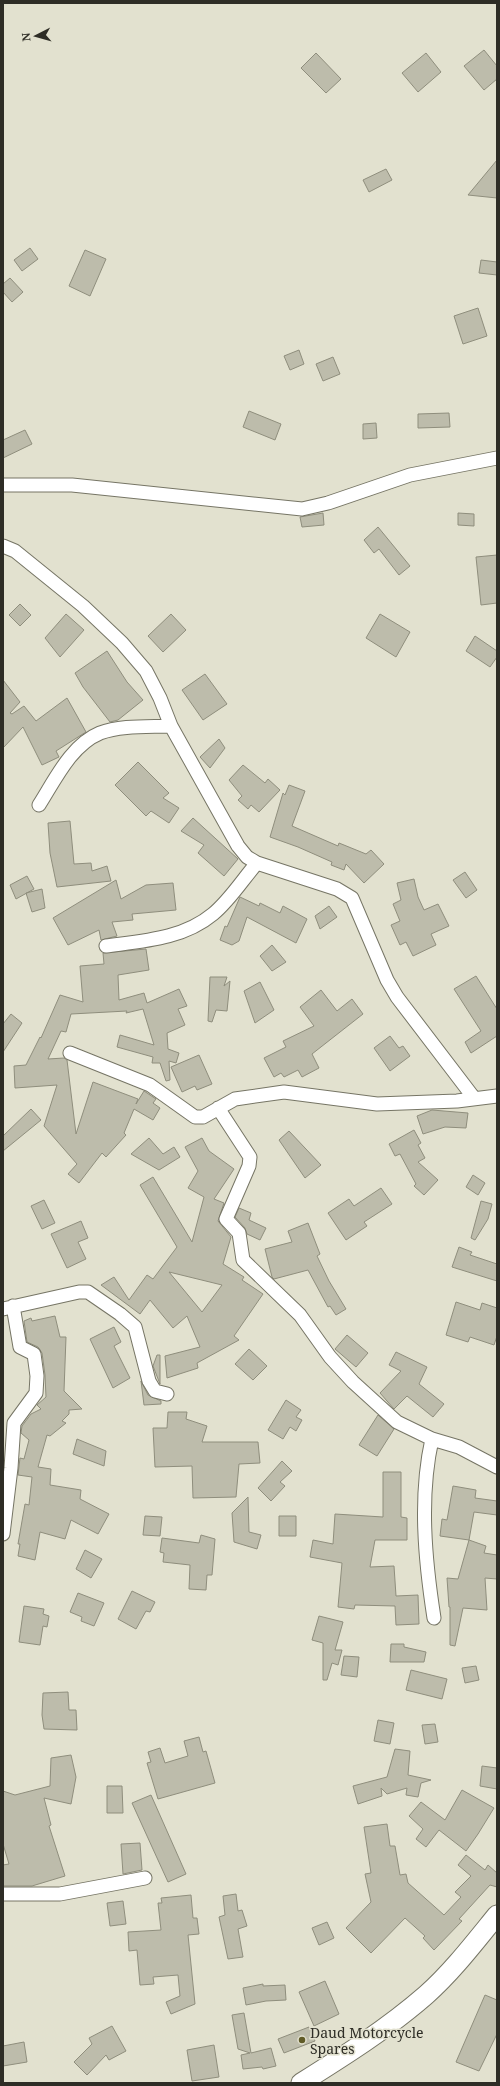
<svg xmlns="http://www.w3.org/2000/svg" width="500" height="2086" viewBox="0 0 500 2086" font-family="'Noto Serif',serif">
	<rect width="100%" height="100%" fill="#e2e1cf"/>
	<!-- building -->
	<path fill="#bdbcab" stroke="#8f8e7d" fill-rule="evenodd" d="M484,50L497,66V79L484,90L464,66Z
		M316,53L341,79L326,93L301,68Z
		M426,53L441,72L418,92L402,73Z
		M497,160V198L468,195Z
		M386,169L392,180L369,192L363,180Z
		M30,248L38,259L22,271L14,260Z
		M85,250L106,259L90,296L69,286Z
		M481,260L497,262V275L479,273Z
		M10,278L23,292L12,302L3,292V284Z
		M478,308L487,336L463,344L454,316Z
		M299,350L304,364L290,370L284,356Z
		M333,357L340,374L323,381L316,364Z
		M249,411L281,424L275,440L243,427Z
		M449,413L450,427L418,428V414Z
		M376,423L377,438L363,439V424Z
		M25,430L32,444L3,458V440Z
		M323,513L324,525L302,527L300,517Z
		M458,513L474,514V526L458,525Z
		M378,527L410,566L399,575L379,549L374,553L364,540Z
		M497,555V603L481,605L476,557Z
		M20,604L31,615L20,626L9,615Z
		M66,614L84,630L60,657L45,638Z
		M171,614L186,630L163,652L148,636Z
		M380,614L410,632L396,657L366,638Z
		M475,636L497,651V657L490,667L466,651Z
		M107,651L127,682L143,700L118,720L110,722L83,687L75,673Z
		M205,674L227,704L203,720L182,690Z
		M3,680L20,702L10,713L12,714L24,706L36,721L67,698L86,732L56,751L59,757L42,765L23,727L3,748Z
		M219,739L225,748L210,768L200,757Z
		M138,762L169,793L163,798L179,808L169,823L151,811L146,816L115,785Z
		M243,765L265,783L268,779L280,790L259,812L251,805L248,809L238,800L242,796L229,780Z
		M289,785L305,791L292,826L338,846L339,843L366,854L371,850L384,864L364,883L346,864L344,870L331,865L332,862L298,847L270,837L283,793L285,795Z
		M193,818L238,859L224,876L198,853L204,845L181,831Z
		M70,821L74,864L91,863L92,871L107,866L111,881L57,887L50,853L48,823Z
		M465,872L477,890L466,898L453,880Z
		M27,876L34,889L16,899L10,885Z
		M414,879L418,897L424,910L438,904L449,926L431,934L436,945L413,956L406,942L400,945L391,925L400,921L393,904L401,900L397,883Z
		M116,880L121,899L146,885L173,883L176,910L132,914L133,920L112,922L117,936L101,940L99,930L68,945L53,918Z
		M42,889L45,908L32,912L26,893Z
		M240,897L259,906L260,903L280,913L283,906L307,919L296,943L247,917L239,941L232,945L220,940L225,926L227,927Z
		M329,906L337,917L320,929L315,916Z
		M272,945L286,962L272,971L260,956Z
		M146,949L149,970L118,975L119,1000L144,993L147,1003L179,989L187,1006L178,1009L185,1025L167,1033L168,1049L179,1053L176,1063L169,1061L170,1080L166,1081L160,1063H152L153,1057L117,1047L120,1035L154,1045L143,1009L126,1013L127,1011L71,1014L66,1032L61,1031L48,1059L64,1058L67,1060L76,1134L93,1082L138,1099L136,1104L144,1091L156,1099L153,1103L160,1108L153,1120L134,1109L124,1133L126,1135L106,1157L102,1153L79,1183L68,1174L77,1164L44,1126L57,1085L15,1088L14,1066L26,1065L40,1037L41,1038L60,995L83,1002L80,966L104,964L103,953Z
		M476,976L497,1009V1036L471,1053L465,1042L481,1031L454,989Z
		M210,977H227L224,986L230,981L227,1011L216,1010L212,1022L208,1021Z
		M260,982L274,1010L255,1023L244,991Z
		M321,990L337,1011L352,999L363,1014L312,1054L319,1068L302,1077L298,1070L284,1077L281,1073L274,1077L264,1058L286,1047L283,1041L314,1026L300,1007Z
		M11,1014L22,1023L3,1052V1024Z
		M390,1036L399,1048L403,1046L410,1056L390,1071L374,1048Z
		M199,1055L212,1084L197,1090L195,1086L182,1092L171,1067Z
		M31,1109L41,1120L3,1151V1136Z
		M432,1110L468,1113L466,1128L445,1127L423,1134L417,1116Z
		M414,1130L421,1143L418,1145L425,1158L418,1162L438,1180L424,1195L414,1186L416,1184L400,1154L395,1156L389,1144Z
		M289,1131L321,1165L305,1178L279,1140Z
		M149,1138L163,1154L174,1147L180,1157L159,1170L131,1154Z
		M202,1138L209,1151L234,1169L214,1199L224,1203L218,1221L231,1237L223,1264L244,1277L242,1280L263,1294L234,1336L239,1340L197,1363L198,1368L167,1378L165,1356L200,1347L187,1316L173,1328L150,1300L140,1314L101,1285L114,1277L129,1300L147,1275L153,1279L177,1247L140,1185L153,1177L192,1242L204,1197L188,1188L198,1171L185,1147ZM169,1272L222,1285L202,1312Z
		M473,1175L485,1183L478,1195L466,1187Z
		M381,1188L392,1204L364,1222L367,1226L346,1240L328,1213L349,1199L354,1206Z
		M44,1200L55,1223L42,1229L31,1206Z
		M481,1201L492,1204L488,1219L475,1240L471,1238Z
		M239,1208L251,1213L249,1220L266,1228L260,1240L247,1234L245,1228L235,1217Z
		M81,1221L88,1238L78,1242L86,1259L67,1268L51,1234Z
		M308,1223L320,1254L317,1256L329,1281L346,1309L336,1315L330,1306L328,1307L308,1270L274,1279L272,1277L265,1249L292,1242L288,1231Z
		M459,1247L472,1252L470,1255L497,1264V1281L452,1267Z
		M456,1302L480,1310L482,1303L497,1308V1336L494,1345L470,1337L468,1342L446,1335Z
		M55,1316L60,1337H66L64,1391L82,1409L69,1410V1414L62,1421L66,1423L50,1436L47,1435L38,1467L51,1469L50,1485L81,1490L80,1499L109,1514L98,1534L71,1520L65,1539L40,1532L35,1560L18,1556L20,1544H18L25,1504L29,1505L32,1477L18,1475L20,1458L24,1459L29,1440L21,1433L22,1426L31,1414L41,1409L37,1405L46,1397L45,1375L42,1353L38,1347L27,1342L24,1321L31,1318L32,1321Z
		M114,1327L121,1342L114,1346L130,1378L113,1388L90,1339Z
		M347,1335L368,1353L356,1367L335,1349Z
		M249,1349L267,1366L253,1380L235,1364Z
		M396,1352L427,1367L419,1384L444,1404L433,1417L407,1396L394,1409L380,1393L401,1371L389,1365Z
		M157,1355H160V1384L153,1366Z
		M141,1381L148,1395L161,1401V1404L144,1405Z
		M286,1400L301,1410L296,1417L302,1420L296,1431L290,1427L283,1439L268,1430Z
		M168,1412H187L186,1419L207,1426L202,1442H258L260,1463L239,1464L236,1497L193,1498L192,1466L155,1467L153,1428H167Z
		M378,1415L394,1429L377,1456L359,1445Z
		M77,1439L106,1451L104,1466L73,1454Z
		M282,1461L292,1471L280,1482L285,1486L271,1501L258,1488Z
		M383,1472H401V1517L407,1518V1540H375L370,1567L394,1566L396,1596L418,1595L419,1624L396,1625L395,1606L355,1605L354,1609L338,1607L342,1563L310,1557L313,1540L333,1544L335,1514L383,1517Z
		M453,1486L476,1490L475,1498L497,1501V1515L474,1512L469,1540L440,1536L442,1519L447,1520Z
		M248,1497L249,1532L261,1535L257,1549L234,1542L232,1513Z
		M145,1516L162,1517L160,1536L143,1535Z
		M279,1516H296V1536H279Z
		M201,1535L215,1539L212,1575H207L206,1590L189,1589L190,1565L163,1562L164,1553L160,1552L162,1538L199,1543Z
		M469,1540L486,1546L484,1553L497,1555V1579L485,1578L487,1610L463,1608L455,1646L450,1645V1607H449L447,1578L458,1579Z
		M85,1550L102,1559L91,1578L76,1569Z
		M132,1591L155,1602L150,1612L146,1611L136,1629L118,1619Z
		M78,1593L104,1603L94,1626L81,1621L82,1617L70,1612Z
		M24,1606L44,1609L43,1614L49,1616L47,1627L43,1626L40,1645L19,1642Z
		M319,1616L343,1622L335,1650H342L338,1665L332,1663L327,1680H323V1643L312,1640Z
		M391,1644H404V1647L426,1652L424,1662H390Z
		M344,1656L359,1657L357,1677L341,1675Z
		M476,1666L479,1680L465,1683L462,1668Z
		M411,1670L447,1679L442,1699L406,1690Z
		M68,1692L69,1710H76L77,1730L44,1729L42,1715L43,1693Z
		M378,1720L394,1723L390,1744L374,1741Z
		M435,1724L438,1742L425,1744L422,1725Z
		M199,1737L203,1752L206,1751L215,1783L158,1799L147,1763L151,1762L148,1752L160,1748L165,1763L188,1756L184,1741Z
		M395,1749L410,1751L408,1775L431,1780L421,1783L418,1797L406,1795L407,1788L387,1794L381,1788L382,1796L358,1804L353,1786L387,1777Z
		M71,1755L76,1777L71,1804L44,1798L51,1825L49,1826L65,1876L32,1886H3V1865L9,1864L3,1844V1791L15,1795L50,1786L51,1758Z
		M482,1766L497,1768V1789L480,1786Z
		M107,1786H122L123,1813H107Z
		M462,1790L494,1808L478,1834L466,1851L439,1830L426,1847L416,1839L423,1829L409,1816L421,1802L445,1820Z
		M151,1795L186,1874L168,1882L132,1803Z
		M387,1824L390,1846H395L400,1875L406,1874L408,1883L444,1915L461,1897L455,1892L471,1876L458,1865L466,1855L485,1870L488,1865L497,1873V1887L490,1885L459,1919L462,1921L434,1950L423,1938L425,1936L405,1918L371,1953L346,1928L371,1902L365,1874L371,1873L364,1827Z
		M140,1843L142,1870L123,1874L121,1844Z
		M236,1894L238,1911L242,1910L247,1926L238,1929L243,1957L228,1959L219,1917L225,1915L223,1896Z
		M191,1895L193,1918H197L199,1934L188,1935L195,2004L171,2014L166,2002L180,1996L178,1975L153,1977L154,1984L140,1985L137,1950L129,1951L128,1932L161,1930L158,1903H162L161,1898Z
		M123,1901L126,1924L110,1926L107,1903Z
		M327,1922L334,1938L319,1945L312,1928Z
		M325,1981L339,2014L314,2026L299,1992Z
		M263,1984V1986L285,1985L286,2000L266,2001L246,2005L243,1988Z
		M485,1995L497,2000V2034L479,2071L456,2062Z
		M244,2013L251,2053L271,2048L276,2066L263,2069L262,2067L243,2069L241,2055L250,2053L238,2049L232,2015Z
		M112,2026L126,2051L109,2060L106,2055L87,2075L74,2062L92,2044L89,2038Z
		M309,2027L315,2041L284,2053L278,2039Z
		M24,2042L27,2062L3,2066V2046Z
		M214,2045L219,2077L192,2081L187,2050Z"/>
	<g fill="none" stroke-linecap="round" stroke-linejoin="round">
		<defs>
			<path id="minor" d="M3,485H72L302,509L328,503L410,475L497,458
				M3,546L15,551L83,606L122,643L146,671L160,698L171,726L238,846L247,857L257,863L337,889L352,898L387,980L397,997L474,1098
				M39,805C55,780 71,745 100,733C121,725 149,727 171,726
				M106,946C143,941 183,939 213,914C230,900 243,879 257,863
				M70,1053L150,1085L195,1117H203L235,1099L284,1092L377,1104L457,1101L497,1096
				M218,1108L250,1157L249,1166L226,1219L239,1233L243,1260L300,1315L330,1357L353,1382L397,1422L432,1439L459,1447L497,1467
				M3,1309L79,1292H88L120,1314L135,1327L149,1381L155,1391L167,1394
				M432,1439C419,1497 425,1560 434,1618
				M3,1534L11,1468L14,1423L36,1393L37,1376L34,1354L20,1347L13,1306
				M3,1894H60L145,1878"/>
			<path id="secondary" d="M301,2083C344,2056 387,2029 426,1995C452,1972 475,1942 497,1915"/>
		</defs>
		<!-- minor casing -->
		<use href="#minor" stroke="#767565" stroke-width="15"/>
		<!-- secondary casing -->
		<use href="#secondary" stroke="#767565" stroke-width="21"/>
		<!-- minor -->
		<use href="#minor" stroke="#fff" stroke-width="13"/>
		<!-- secondary -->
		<use href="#secondary" stroke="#fff" stroke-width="19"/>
	</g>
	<!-- markers -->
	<circle fill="#605b27" stroke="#e2e1cf" stroke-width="1.5" cx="302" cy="2040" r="4"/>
	<g text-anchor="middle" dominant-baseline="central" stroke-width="3" stroke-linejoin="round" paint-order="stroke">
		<!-- poi labels -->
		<g font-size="14" fill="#2e2d26" stroke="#e2e1cf" text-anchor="start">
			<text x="310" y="2032">Daud Motorcycle<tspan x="310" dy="16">Spares</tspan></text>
		</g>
	</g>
	<!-- border -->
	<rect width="500" height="2086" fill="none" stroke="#2e2d26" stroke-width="8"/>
	<!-- north arrow -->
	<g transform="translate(36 36) rotate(264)" stroke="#e2e1cf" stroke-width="3" paint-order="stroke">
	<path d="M0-3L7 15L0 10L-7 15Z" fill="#2e2d26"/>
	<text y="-6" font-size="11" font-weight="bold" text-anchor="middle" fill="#2e2d26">N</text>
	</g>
</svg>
